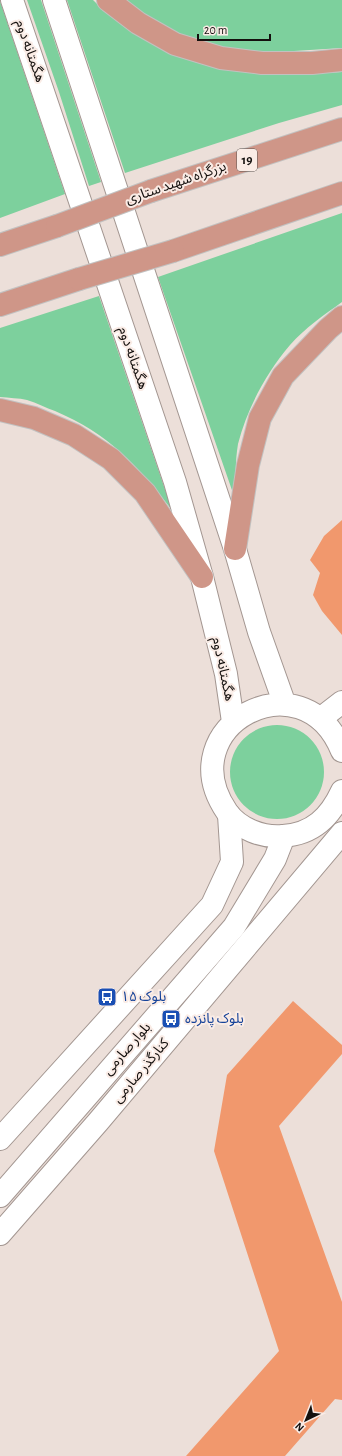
<svg xmlns="http://www.w3.org/2000/svg" width="342" height="1456" viewBox="0 0 342 1456" font-family="'Alegreya Sans','Noto Sans Arabic',sans-serif">
	<rect width="100%" height="100%" fill="#ecdfd9"/>
	<!-- green -->
	<path fill="#7dd09d" d="M27,0H41L101,182L89,186L59,92Z
		M67,0H93C128,35 175,60 223,69C237,71 252,71 266,72C291,73 316,74 342,72V105L279,123L125,173Z
		M118,0H342V48L262,53L233,50L189,39Z
		M0,1L65,194L0,218Z
		M342,213V302C324,315 305,328 290,345C266,373 247,409 238,444C235,461 236,479 234,496L158,277Z
		M99,296L172,510C137,465 109,434 55,411C46,408 37,403 27,400C19,398 9,398 0,397V328Z
		M230 772a47 47 0 1 1 94 0a47 47 0 1 1-94 0Z"/>
	<!-- building -->
	<path fill="#f1986d" d="M342,520V635L322,611L313,595L320,573L310,560L324,536Z
		M293,1001L342,1045V1054L279,1126L342,1302V1400L335,1399L285,1456H186L279,1351L214,1151L227,1075Z"/>
	<g fill="none" stroke-linecap="round" stroke-linejoin="round">
		<defs>
			<path id="minor" d="M0,1234L98,1122L342,833"/>
			<path id="tertiary" d="M320,719L342,702
				M0,1139L212,905L232,862L229,815
				M0,1196L234,927L275,859L284,836"/>
			<path id="secondary" d="M12,0L175,482L202,577L226,674L233,722
				M54,0L235,549L259,632L285,705
				M342,751C303,654 168,726 227,812C239,829 263,838 283,836C313,834 330,817 342,791"/>
			<path id="trunk" d="M108,0L138,23L175,44L221,58L262,63H312L342,60
				M151,191L342,129
				M0,245L57,226
				M173,251L342,193
				M0,305L79,279
				M0,410L34,418L74,435L111,459L145,493L202,577
				M235,549L248,465L260,418L283,376L328,329L342,317"/>
		</defs>
		<!-- minor casing -->
		<use href="#minor" stroke="#a39691" stroke-width="24"/>
		<!-- tertiary casing -->
		<use href="#tertiary" stroke="#a39691" stroke-width="24"/>
		<!-- secondary casing -->
		<use href="#secondary" stroke="#a39691" stroke-width="24"/>
		<!-- trunk casing -->
		<use href="#trunk" stroke="#c2c1c0" stroke-width="24"/>
		<!-- minor -->
		<use href="#minor" stroke="#fff" stroke-width="22"/>
		<!-- tertiary -->
		<use href="#tertiary" stroke="#fff" stroke-width="22"/>
		<!-- secondary -->
		<use href="#secondary" stroke="#fff" stroke-width="22"/>
		<!-- trunk -->
		<use href="#trunk" stroke="#cf9688" stroke-width="22"/>
		<defs>
			<path id="trunk-bridge" d="M57,226L151,191
				M79,279L173,251"/>
		</defs>
		<!-- trunk-bridge casing -->
		<use href="#trunk-bridge" stroke="#c2c1c0" stroke-width="24" stroke-linecap="butt"/>
		<!-- trunk-bridge -->
		<use href="#trunk-bridge" stroke="#cf9688" stroke-width="22"/>
	</g>
	<!-- icons -->
	<defs>
		<symbol id="bus-square" viewBox="-11 -11 22 22"><rect x="-9" y="-9" width="18" height="18" rx="4" fill="#1a4fb4" stroke="#faece6"/><path d="M-5-6H5V4H4V6H2V4H-2V6H-4V4H-5ZM-3.5-4V0h7V-4ZM-3.5 1.2v1.5H-2V1.2ZM2 1.2v1.5H3.5V1.2Z" fill="#fff"/></symbol>
	</defs>
	<g fill-rule="evenodd">
		<use href="#bus-square" x="96" y="986" width="22" height="22"/>
		<use href="#bus-square" x="160" y="1008" width="22" height="22"/>
	</g>
	<g text-anchor="middle" dominant-baseline="central" stroke-width="4" stroke-linejoin="round" paint-order="stroke">
		<!-- shield labels -->
		<rect fill="#faece6" stroke="#59524f" stroke-width="1" x="237" y="149" width="20" height="22" rx="3"/>
		<g font-size="13" font-weight="bold" fill="#14100e">
			<text x="247" y="160">19</text>
		</g>
		<!-- street labels -->
		<g font-size="14" fill="#14100e" stroke="#faece6">
			<text transform="translate(30 51) rotate(71)">هگمتانه دوم</text>
			<text transform="translate(176 183) rotate(-19)">بزرگراه شهید ستاری</text>
			<text transform="translate(133 358) rotate(71)">هگمتانه دوم</text>
			<text transform="translate(223 669) rotate(78)">هگمتانه دوم</text>
			<text transform="translate(127 1049) rotate(-49)">بلوار صارمی</text>
			<text transform="translate(141 1071) rotate(-50)">کنارگذر صارمی</text>
		</g>
		<!-- transit labels -->
		<g font-size="14" fill="#164399" stroke="#faece6" text-anchor="start">
			<text x="121" y="997">بلوک ۱۵</text>
			<text x="185" y="1019">بلوک پانزده</text>
		</g>
	</g>
	<!-- north arrow -->
	<g transform="translate(306 1420) rotate(223)" stroke="#faece6" stroke-width="3" paint-order="stroke">
	<path d="M0-3L7 15L0 10L-7 15Z" fill="#14100e"/>
	<text y="-6" font-size="11" font-weight="bold" text-anchor="middle" fill="#14100e">N</text>
	</g>
	<!-- scale -->
	<path d="M198 34v6h72v-6" fill="none" stroke="#14100e" stroke-width="2"/>
	<text x="204" y="34" font-size="12" fill="#14100e" stroke="#faece6" stroke-width="3" paint-order="stroke">20 m</text>
</svg>
